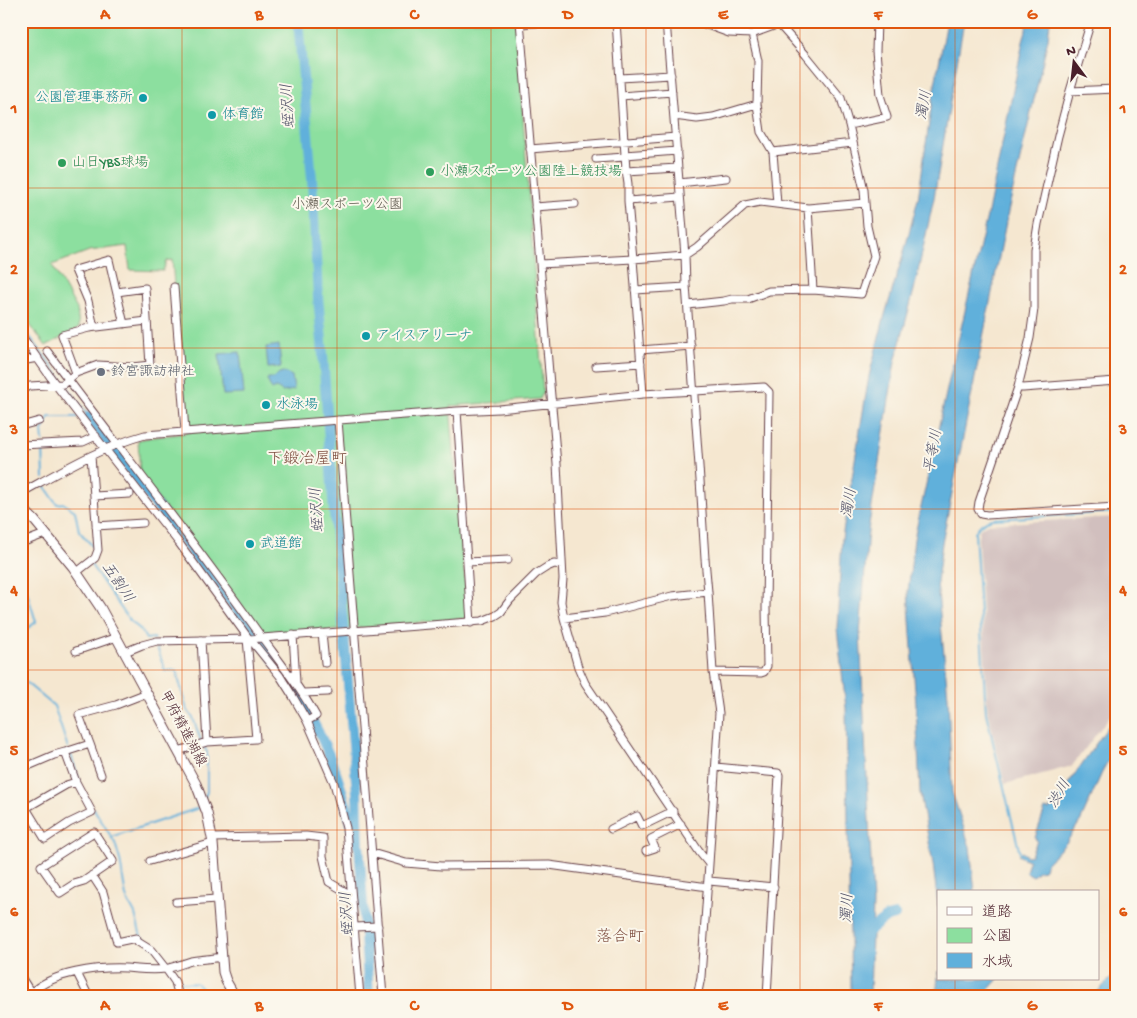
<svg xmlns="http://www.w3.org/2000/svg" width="1137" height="1018" viewBox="0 0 1137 1018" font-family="'Gochi Hand','Klee One',sans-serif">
	<rect width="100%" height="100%" fill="#fbf7ec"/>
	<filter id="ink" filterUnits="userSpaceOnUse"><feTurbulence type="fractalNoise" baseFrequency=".02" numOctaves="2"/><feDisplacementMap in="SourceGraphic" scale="10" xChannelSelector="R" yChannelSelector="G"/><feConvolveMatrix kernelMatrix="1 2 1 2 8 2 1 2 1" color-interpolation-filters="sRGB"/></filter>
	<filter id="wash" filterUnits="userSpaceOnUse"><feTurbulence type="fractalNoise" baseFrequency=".0096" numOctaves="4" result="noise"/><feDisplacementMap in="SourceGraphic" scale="20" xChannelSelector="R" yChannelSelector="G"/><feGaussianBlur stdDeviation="1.12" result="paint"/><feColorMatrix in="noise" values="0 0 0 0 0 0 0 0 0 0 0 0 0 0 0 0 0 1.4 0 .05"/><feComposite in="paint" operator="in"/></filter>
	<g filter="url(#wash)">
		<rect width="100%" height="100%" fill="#f5e7d0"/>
		<!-- industrial -->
		<path fill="#d1bfbe" d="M1116,517V708L1072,766L1005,784L988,713L978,539L979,531L982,527L988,524Z"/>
		<!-- green -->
		<path fill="#8cdf9f" stroke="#6b7f65" d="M21,21H516L543,393L540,399L450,406L468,618L262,637L140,475L138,440L148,438L186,433L172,260L166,261L163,271L130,270L127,246L89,251L52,265L77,309L79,328L46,346L21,313Z"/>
		<!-- water -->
		<path fill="#60b0db" stroke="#556883" d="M947,21H964L934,198L914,290L895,362L868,531L860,634L873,903L870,997H849L851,992L846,708L837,628L842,538L869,376L884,318L905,248L918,199L933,95Z
			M1029,21H1050L1048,39L1009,207L942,543L937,582L948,697L952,792L970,847L975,892H938V906L933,864L920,793L916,705L908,592L914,539L949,380L990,203L1024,37Z
			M279,345L281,367L268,368L266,347Z
			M240,352L244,394L223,395L219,354Z
			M284,372L292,376L294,390L283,392L276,388L272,390L267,380L268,378H274L279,373Z
			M1116,715V747L1104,768L1081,820L1066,843L1045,865L1044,870L1038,871L1033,876L1026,872L1029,861L1018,855L1022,852L1027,856L1031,855L1037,841L1035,838L1045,809L1049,810L1054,804Z
			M938,971V979H998L982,997H934L937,990Z
			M1116,973V997H1092Z"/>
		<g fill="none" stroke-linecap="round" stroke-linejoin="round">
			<!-- stream -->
			<path stroke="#60b0db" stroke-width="2" d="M21,325L63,381
				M66,385L89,417H84
				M43,441L42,431L49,417H77
				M43,446L44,478
				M44,483V485L57,504L63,503L75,511L79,531L96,550
				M91,563V565L130,621L140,629L146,639L154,638V639
				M21,579L25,585L36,622L21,633
				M156,644L165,671L176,670L187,710L193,718L201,741
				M21,678L24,681L54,706L68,748
				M203,745L207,752V792L204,798
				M70,752L81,785
				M94,809L115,843L120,860L126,897L135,914L141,937L155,947L169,963L180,981L187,983H196L210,997
				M111,837L199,808L201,805
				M1020,854L986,713L975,532C980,524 984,521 993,519L1116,512"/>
			<!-- river -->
			<path stroke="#60b0db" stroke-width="10" d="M298,21L312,179L318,297L322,341L334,513L357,793L359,843L369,997
				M89,417C128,469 167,520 207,571C246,623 292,678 321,737C336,768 347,803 354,838
				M862,936L887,917L895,915"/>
		</g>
	</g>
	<g filter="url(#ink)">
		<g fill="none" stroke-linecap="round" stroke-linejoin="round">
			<defs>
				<path id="minor" d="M520,21L549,373L557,464L563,579L561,602L564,618L578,667L585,683L700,853L709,864L701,977L697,997
					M616,21L626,170L628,184V201L633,259L643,394
					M666,21L685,255L686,285L700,480L705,559L708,592L713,672
					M696,21L729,33L752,34
					M1091,21L1070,91L1058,136L1038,224L1034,249V309L1030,338L1018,387L979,502L978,509L981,514L987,515L1116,507
					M520,24L563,21
					M620,78L671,75
					M1070,91L1116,89
					M621,96L672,92
					M674,116L697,119L713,117L757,104
					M849,125L887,117L880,95L876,51L877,21
					M530,149L676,137
					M773,152L853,143
					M625,155L677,151
					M596,159L625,157
					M626,171L678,168
					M592,172L626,170
					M679,183L726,178
					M628,201L680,197
					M777,204L773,152L761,132L757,104L758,61L752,34L779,24L793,21
					M535,207L575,204
					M808,208L813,290
					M540,264L633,259L685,255L697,247L745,205L760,202L808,208L865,203L864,190L849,125L841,98L806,55L776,21
					M174,287L185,431
					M635,290L686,287
					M688,305L724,301L732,299H748L769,291L813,290L861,294L874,256L867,226L865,203
					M94,327L88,301L75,270L109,260L124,324
					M21,335L56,385L105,449L179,543L249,639
					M640,350L691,346
					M47,351C115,443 187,532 253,625C274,655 298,683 316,716L307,721
					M21,361L38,358
					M596,366L641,363
					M76,373L62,335L89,328L147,321
					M1018,387L1023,388L1116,381
					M21,390L30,386L63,384L76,373L98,365L132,367L150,365L145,288L117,292
					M457,411L471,623
					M338,420C352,612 369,804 383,997
					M21,426L39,421
					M21,445L83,442L96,436
					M21,493C61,471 101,447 145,435L457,411L499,409L643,394L764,387L769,392L766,608L767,666L764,672L761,673L713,672L719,713L709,864
					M94,496L130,494
					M96,526L143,523
					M21,543L45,534
					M467,562L508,560
					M77,572L95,558L98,550L91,456
					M564,618L605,613L672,596L708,592
					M322,633L325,663
					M293,635L296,682
					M250,639L280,676L292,695L307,721L334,783L346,828L360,997
					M201,640L207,742
					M76,651L117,637
					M125,652L142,645L157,641L249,639L482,621L495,616L501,612L510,600L536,574L547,567L554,564L562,565
					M303,693L328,692
					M21,703L22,705L21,706
					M90,744L79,715L116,705L147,693
					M178,751L207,742L256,739L247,639
					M65,752L90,744L101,775
					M716,767L778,773L779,775L767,997
					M21,769L54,755L65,752L76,782L92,812L69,823L45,839L26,808L66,785L76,782
					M611,829L637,816L642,826L673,811
					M94,832L113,861L84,881L74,884L60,893L41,866Z
					M212,838L306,836L323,838V856L329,882L351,895
					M646,851L655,848L651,839L681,824
					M372,853L406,863L441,866L549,865L708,887
					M150,861L213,843
					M92,875L103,892L117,942L136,938L138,942L151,950L166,969L175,982L179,997
					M709,881L774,887
					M176,902L216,899
					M355,927L378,926
					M77,973L89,997
					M21,977L31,993L30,996
					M31,993C53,972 97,967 126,968C139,969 152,971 165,969C174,967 182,964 191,961C201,959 211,959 222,957
					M223,997L231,990"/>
				<path id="major" d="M21,507L35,521L73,567L100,607L196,784L207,813L213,843L223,972L226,981L235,997"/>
			</defs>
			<!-- minor casing -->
			<use href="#minor" stroke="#643d44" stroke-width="9"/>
			<!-- major casing -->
			<use href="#major" stroke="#643d44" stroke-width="11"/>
			<!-- minor -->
			<use href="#minor" stroke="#fff" stroke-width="7"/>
			<!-- major -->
			<use href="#major" stroke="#fff" stroke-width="9"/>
		</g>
	</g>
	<!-- grid -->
	<path fill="none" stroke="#e0560e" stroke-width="1" stroke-opacity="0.55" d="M182,21V997M337,21V997M491,21V997M646,21V997M800,21V997M955,21V892M21,188H1116M21,348H1116M21,509H1116M21,670H1116M21,830H1116M955,979V997"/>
	<!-- markers -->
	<g fill="#0f9aa8" stroke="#fbf7ec" stroke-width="2">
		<circle cx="143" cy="98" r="5"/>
		<circle cx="212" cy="115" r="5"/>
		<circle cx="366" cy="336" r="5"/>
		<circle cx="266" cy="405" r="5"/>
		<circle cx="250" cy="544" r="5"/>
	</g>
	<g fill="#2e9e5b" stroke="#fbf7ec" stroke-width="2">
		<circle cx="62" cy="163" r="5"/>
		<circle cx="430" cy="172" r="5"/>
	</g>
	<circle fill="#6b7280" stroke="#fbf7ec" stroke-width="2" cx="101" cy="372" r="5"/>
	<g text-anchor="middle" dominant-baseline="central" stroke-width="4" stroke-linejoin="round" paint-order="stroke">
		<!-- culture labels -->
		<g font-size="14" fill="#0d838f" stroke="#fbf7ec" text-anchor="start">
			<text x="133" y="98" text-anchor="end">公園管理事務所</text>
			<text x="222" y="115">体育館</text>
			<text x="376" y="336">アイスアリーナ</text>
			<text x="276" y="405">水泳場</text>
			<text x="260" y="544">武道館</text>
		</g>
		<!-- leisure labels -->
		<g font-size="14" fill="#27864d" stroke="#fbf7ec" text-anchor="start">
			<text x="72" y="163">山日YBS球場</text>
			<text x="440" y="172">小瀬スポーツ公園陸上競技場</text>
		</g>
		<!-- park labels -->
		<g font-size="14" fill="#5e594e" stroke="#fbf7ec">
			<text x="347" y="205">小瀬スポーツ公園</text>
		</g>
		<!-- worship labels -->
		<g font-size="14" fill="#5b616d" stroke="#fbf7ec" text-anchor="start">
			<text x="111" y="372">鈴宮諏訪神社</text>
		</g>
		<!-- street labels -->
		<g font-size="14" fill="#4a1f2b" stroke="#fbf7ec">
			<text transform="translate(182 729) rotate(62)">甲府精進湖線</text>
		</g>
		<!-- water labels -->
		<g font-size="15" font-style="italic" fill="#525269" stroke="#fbf7ec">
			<text transform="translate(925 105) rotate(-80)">濁川</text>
			<text transform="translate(289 106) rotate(-94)">蛭沢川</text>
			<text transform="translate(934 451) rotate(-80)">平等川</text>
			<text transform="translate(850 503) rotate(-81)">濁川</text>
			<text transform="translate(318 510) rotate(-94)">蛭沢川</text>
			<text transform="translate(117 583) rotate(56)">五割川</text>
			<text transform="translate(1060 794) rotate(-59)">渋川</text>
			<text transform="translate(848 908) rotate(-87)">濁川</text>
			<text transform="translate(348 914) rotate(-94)">蛭沢川</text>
		</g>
		<!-- quarter labels -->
		<g font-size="16" fill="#7e4e40" stroke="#fbf7ec">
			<text x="307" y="460">下鍛冶屋町</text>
			<text x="620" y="938">落合町</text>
		</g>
	</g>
	<!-- margin -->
	<rect width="1137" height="1018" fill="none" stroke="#fbf7ec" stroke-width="55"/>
	<!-- legend -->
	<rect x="937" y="890" width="162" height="90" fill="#fbf7ec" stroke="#b4a19f"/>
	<rect x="947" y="907" width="25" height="8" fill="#ffffff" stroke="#b4a19f"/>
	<text x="982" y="916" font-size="15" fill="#4a1f2b">道路</text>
	<rect x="947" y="928" width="25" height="15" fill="#8cdf9f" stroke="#b4a19f"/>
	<text x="982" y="940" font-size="15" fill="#4a1f2b">公園</text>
	<rect x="947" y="953" width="25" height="15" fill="#60b0db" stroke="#b4a19f"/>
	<text x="982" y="966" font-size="15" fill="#4a1f2b">水域</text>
	<!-- north arrow -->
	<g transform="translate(1074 62) rotate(345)" stroke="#fbf7ec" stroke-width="4" paint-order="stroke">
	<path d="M0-4L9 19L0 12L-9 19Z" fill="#4a1f2b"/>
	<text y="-8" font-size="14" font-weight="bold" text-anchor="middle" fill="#4a1f2b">N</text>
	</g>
	<rect x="28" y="28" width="1082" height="962" fill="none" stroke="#e0560e" stroke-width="2"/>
	<g font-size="16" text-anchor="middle" font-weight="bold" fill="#e0560e">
		<text x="105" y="19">A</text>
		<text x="259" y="19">B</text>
		<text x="414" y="19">C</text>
		<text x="568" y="19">D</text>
		<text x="723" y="19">E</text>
		<text x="878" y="19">F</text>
		<text x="1032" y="19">G</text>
		<text x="14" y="113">1</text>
		<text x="1123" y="113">1</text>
		<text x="14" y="274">2</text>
		<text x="1123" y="274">2</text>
		<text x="14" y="434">3</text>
		<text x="1123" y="434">3</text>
		<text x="14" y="595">4</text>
		<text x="1123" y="595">4</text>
		<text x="14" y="755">5</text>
		<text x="1123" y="755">5</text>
		<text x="14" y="916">6</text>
		<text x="1123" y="916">6</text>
		<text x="105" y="1010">A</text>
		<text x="259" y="1010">B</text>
		<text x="414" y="1010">C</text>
		<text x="568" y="1010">D</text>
		<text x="723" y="1010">E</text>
		<text x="878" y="1010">F</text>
		<text x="1032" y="1010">G</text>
	</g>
</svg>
